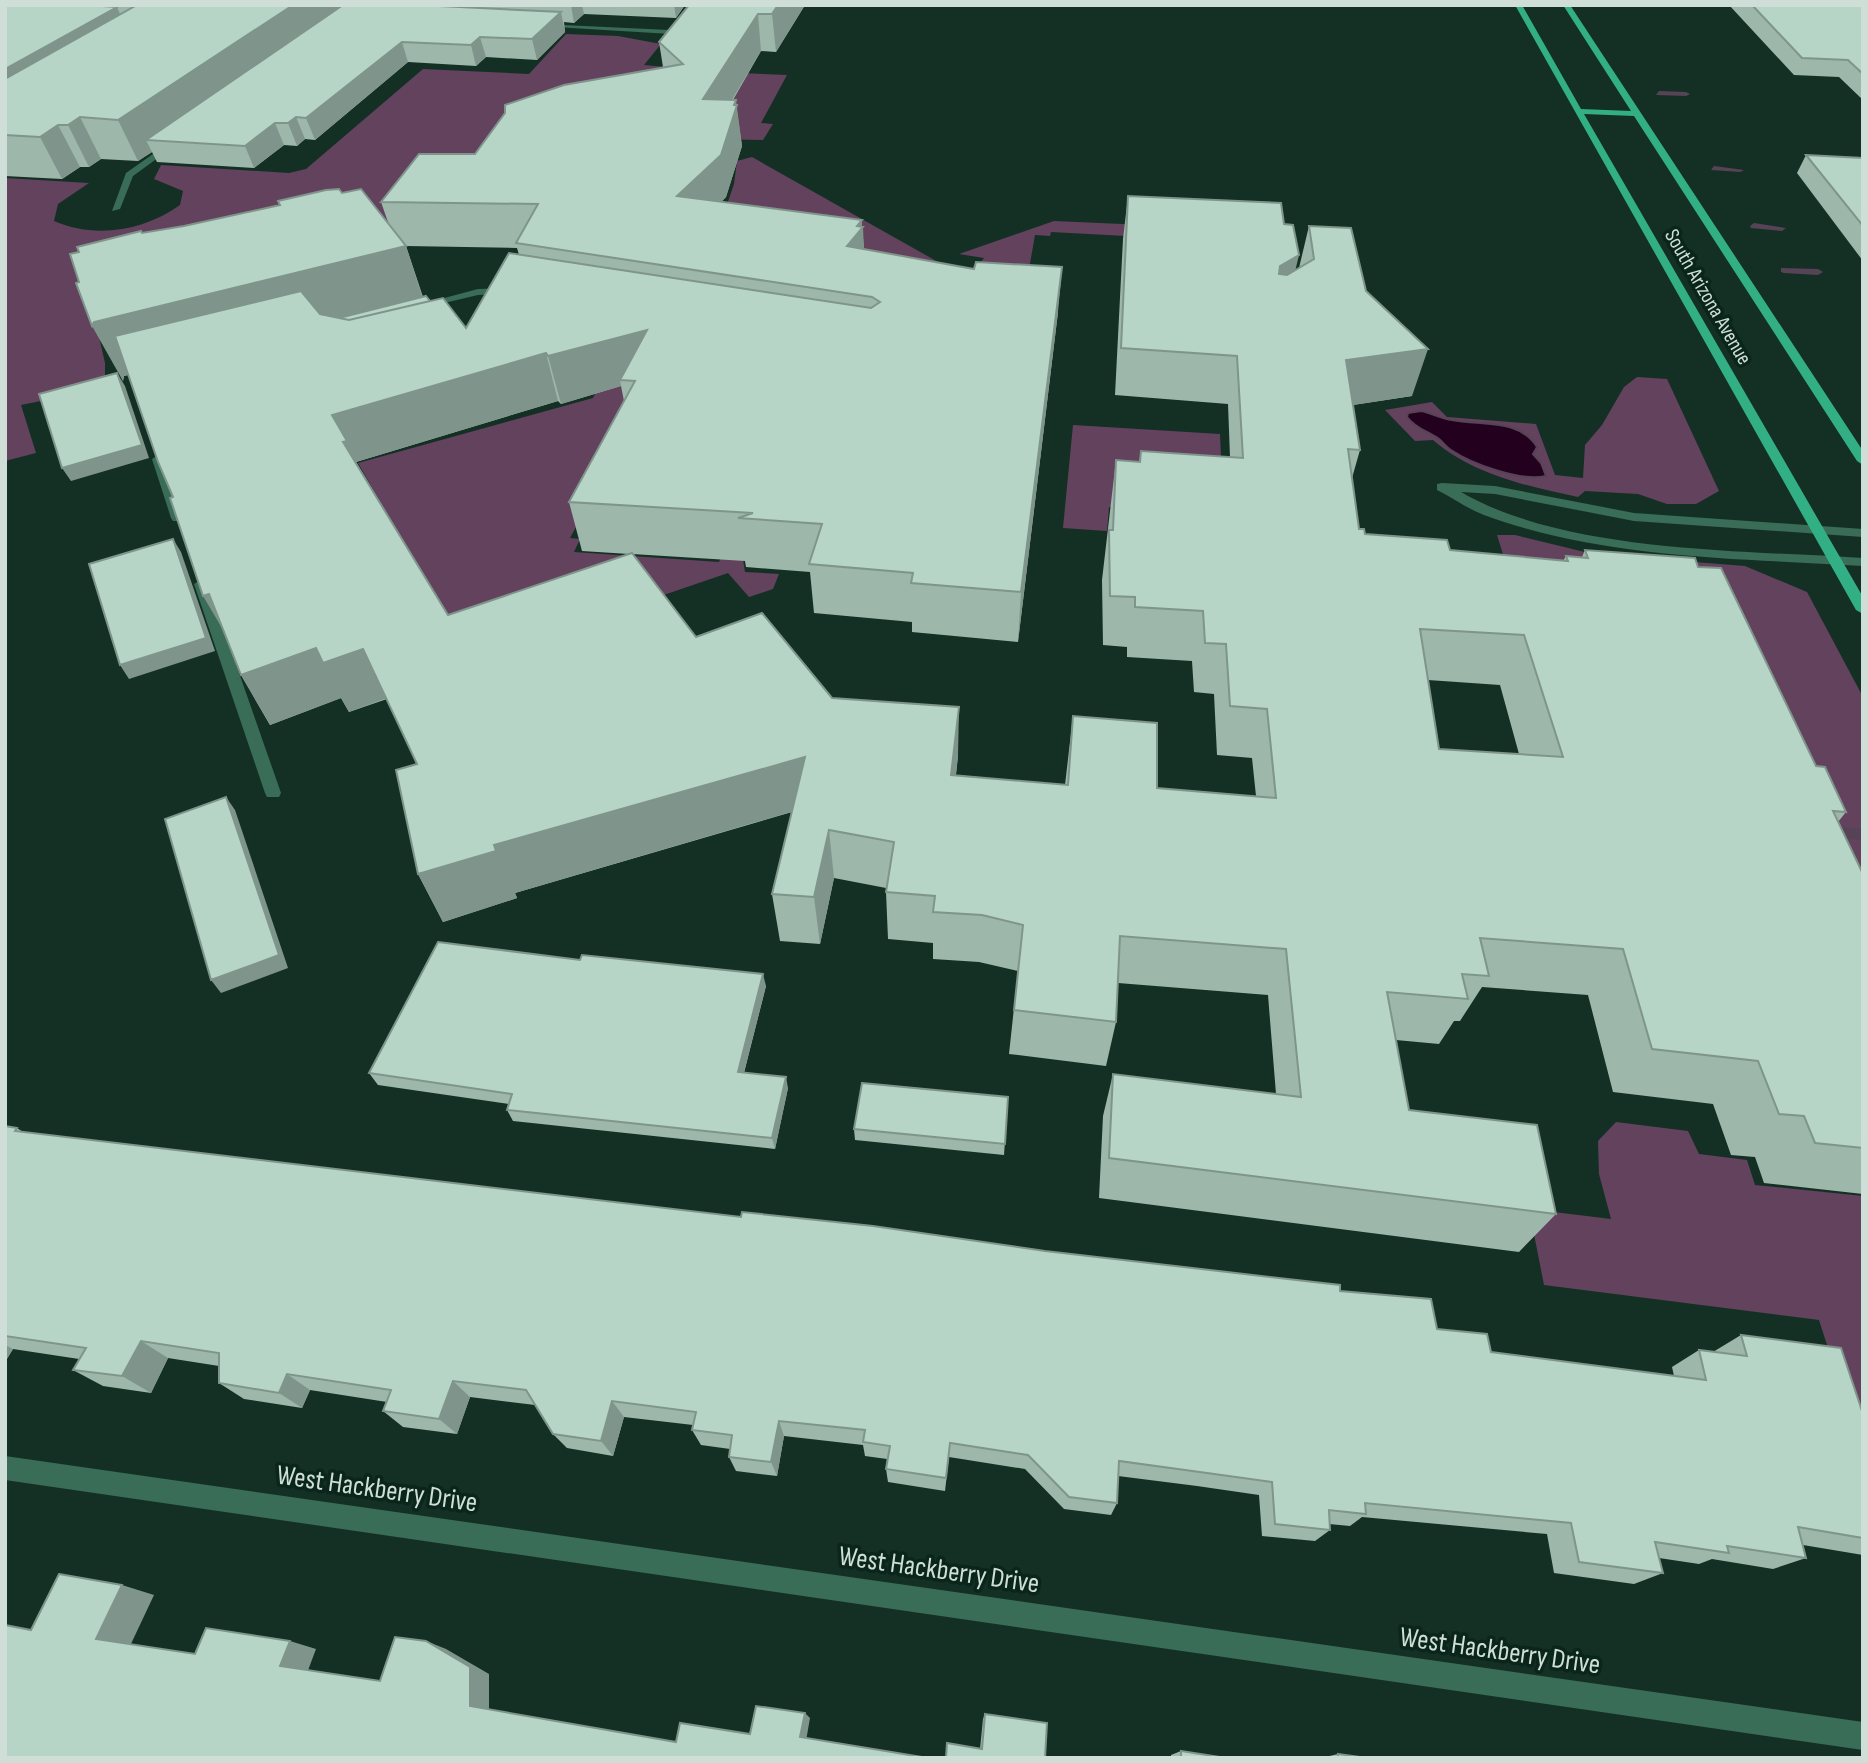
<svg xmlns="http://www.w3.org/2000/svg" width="1868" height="1763" viewBox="0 0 1868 1763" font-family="'Sofia Sans Condensed',sans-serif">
	<rect width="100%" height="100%" fill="#143025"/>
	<!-- green -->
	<path fill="#63425d" d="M566,34L618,36L661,44L644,65L666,67L669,70L787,75L761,123L773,124L763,140L641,138L97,328L105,363V388L21,405L36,453L5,461V178L89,183L58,204L54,221C95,239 144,231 180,205L183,191L154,179L161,165L289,173L306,169L423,69L529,74Z
		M752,157L938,262L926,276L719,228L734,184L737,161Z
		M1054,221L1237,229L1219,241L1051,232L1050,236L1035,235L1027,281L979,265L984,258L959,254Z
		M712,362L585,510L570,538L580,539L574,552L719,562L721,557L743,559L745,572L779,574L773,589L749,597L728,573L506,649L478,674L358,463L593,398L600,383Z
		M1637,377L1667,379L1719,491L1696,504H1667L1638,494L1585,491L1578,497C1527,486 1474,475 1433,440L1415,441L1385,410L1432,402L1447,417L1536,424L1555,475L1583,478L1585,445L1602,425L1624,387Z
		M1073,425L1220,434L1223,504L1109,507L1107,531L1063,528Z
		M1497,535H1515L1593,554L1745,566L1807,592L1863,697V1046L1515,593Z
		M1616,1122L1688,1131L1699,1154L1747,1160L1755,1185L1863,1196V1457L1819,1320L1544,1285L1529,1209L1611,1219L1599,1174L1598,1141Z"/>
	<!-- water -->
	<path fill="#24001f" stroke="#574356" stroke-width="2" d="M1421,411C1432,413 1441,419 1452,420C1481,426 1519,418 1537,447L1533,454L1541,463L1546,476C1521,482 1472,464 1451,450C1446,447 1443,442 1439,439C1428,431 1416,429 1407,417L1408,413Z"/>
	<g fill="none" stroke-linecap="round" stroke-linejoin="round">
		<!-- stream -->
		<path fill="#574356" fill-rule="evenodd" d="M1659,91L1686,92L1690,94L1686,96L1656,95Z
			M1714,166L1744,170L1740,172L1711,170Z
			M1754,223L1786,228L1782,231L1751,228L1750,226Z
			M1781,268L1818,269L1823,272L1818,275L1784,273L1781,272Z
			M1841,827L1863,829V841L1836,837L1833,833L1836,829Z"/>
		<!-- minor -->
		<path fill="#396d58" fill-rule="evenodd" d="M689,5H696L671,34L538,26L542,24L669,30Z
			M170,142L177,144L133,176L120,209L112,211L126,173Z
			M512,288L517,291L516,293L478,295L423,308L418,305L478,289Z
			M158,455L164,459L185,518L183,521H173L171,518L152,459Z
			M1442,483L1495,486L1634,513L1863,529V537L1634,521L1495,494L1461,492C1566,553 1742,550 1863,558V566C1736,558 1605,559 1484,515C1468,509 1453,498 1437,490V484Z
			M201,580L208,584L281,793L279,797H267L265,793L194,584Z
			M5,1456L1863,1722V1750L5,1480Z"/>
		<!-- major -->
		<path fill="#33af86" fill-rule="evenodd" d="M1515,5H1522L1581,109L1631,111L1563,5H1570L1863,451V465L1857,461L1634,116L1584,114L1863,597V614L1856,610Z"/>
	</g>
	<!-- wall -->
	<path fill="#9db7ab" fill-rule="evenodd" d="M5,5H685L676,18L584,14L574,23L564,22L565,32L537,60L486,57L476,66L408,62L315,140L305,139L297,146L284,145L254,168L157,162L152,152L138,161L101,159L89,167H80L62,179L5,176Z
		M686,5H805L776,52L761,51L733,100L736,105L742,146L726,197L721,202L862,227L864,249L1058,312L1018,642L912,632V622L814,613L810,572L746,567L745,561L632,554L696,637L958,756L956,775L1065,785L1073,716L1157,788L1256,796L1252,758L1217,755L1214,694L1194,692L1192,661L1127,657V647L1103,645L1102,580L1116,460L1139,462L1141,451L1230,457L1228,404L1115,395L1123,239L1128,196L1284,224L1295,270L1299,268L1309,226L1366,291L1412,396L1353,405L1360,450L1352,478L1359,529L1365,534L1450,550L1563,561L1566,556L1582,557L1585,550L1698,567L1816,766L1846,812L1838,822L1863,874V1194L1764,1183L1755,1157L1731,1155L1713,1104L1613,1092L1588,995L1482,987L1460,1021H1454L1439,1044L1396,1040L1409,1110L1556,1214L1519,1252L1099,1198L1103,1116L1113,1074L1276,1094L1268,995L1118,983L1116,1022L1106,1066L1009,1054L1018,971L979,962L933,959V943L888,939L886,892V888L834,878L820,944L780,941L772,894L792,812L515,893L517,898L443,922L418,874L417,764L387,699L349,712L341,698L270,725L241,675L173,497L128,375L124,376L123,381L79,282V252L142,233L184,226L279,205L278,201L342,193L389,225L381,202L475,154L663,67L659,42L687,8ZM406,246L517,248L519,255L466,328L430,301L423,297ZM621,386L624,401L569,502L582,551L629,554L448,615L356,462L558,401L561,404ZM1428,680L1500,685L1519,754L1439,749Z
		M1729,5H1863V100L1839,77L1794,75Z
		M1806,155L1863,158V261L1797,173Z
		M766,986L744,1073L788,1088L775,1149L513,1121L507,1110L509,1104L378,1085L369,1073Z
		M1008,1097L1004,1155L855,1140L854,1129Z
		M5,1126L17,1128L23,1132L741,1217L1045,1251L1340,1291L1437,1329L1491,1352L1674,1376L1672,1367L1699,1350L1713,1352L1741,1335L1863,1414V1555L1803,1545L1806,1558L1773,1569L1712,1559L1699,1564L1659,1558L1663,1573L1634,1584L1554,1573L1547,1534L1362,1517L1350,1526L1329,1524L1330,1530L1315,1541L1262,1536L1259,1495L1197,1486L1118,1476L1117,1503L1111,1515L1064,1509L1025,1469L949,1457L945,1491L888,1482L886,1469L887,1459L865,1456L863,1445L784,1436L777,1476L736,1471L729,1457L730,1449L701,1445L692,1430L693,1425L624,1417L613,1456L567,1448L553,1434L535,1405L470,1397L457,1434L403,1427L383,1411L387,1402L310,1390L302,1408L244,1399L219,1383V1366L168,1358L151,1393L103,1386L73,1370L79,1359L13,1349L5,1362Z
		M985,1714L1045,1758L980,1749L983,1719Z
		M1181,1751L1226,1758H1171V1755Z
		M1338,1754L1367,1758H1321Z"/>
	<!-- shaded-wall -->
	<path fill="#7f958b" d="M293,5H359L146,140L152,152L138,161L118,120Z
		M571,5H582L584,14L574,23Z
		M674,5H685L676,18Z
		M778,5H805L776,52L772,14Z
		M117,7L133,44L5,121V69Z
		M561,12L565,32L537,60L532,39Z
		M758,14L761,51L708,140L703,99Z
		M480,37L486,57L476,66L471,45Z
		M402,42L408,62L315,140L306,118Z
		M736,100L742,146L726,197L684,240L677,196L734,105Z
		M80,117L101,159L89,167L68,125Z
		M296,117L305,139L297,146L288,123Z
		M275,123L284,145L254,168L245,146Z
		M58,125L80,167L62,179L40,137Z
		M862,220V228L863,227L865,271L847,246L857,226Z
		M406,246L423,299L124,376L123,381L92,326L94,322Z
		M1299,255L1288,301L1270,312L1280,266Z
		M1062,267L1058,312L1018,642L1021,592Z
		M647,330L620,380L621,386L561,404L548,356Z
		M1428,349L1412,396L1333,408L1346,360Z
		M546,353L558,401L356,462L343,442L332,415Z
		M117,373L125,386L149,458L71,481L62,468Z
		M173,539L181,552L215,651L129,679L120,665Z
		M209,594L232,645L203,596Z
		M316,648L363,649L387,698L349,712L341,698L270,725L241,675Z
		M959,707L958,756L950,824L951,775Z
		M805,757L811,806L515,893L517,898L443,922L418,874L494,845Z
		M226,797L235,810L288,968L221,993L211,980Z
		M829,830L834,878L820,944L814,897Z
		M763,974L766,986L741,1084L738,1072Z
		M786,1077L788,1088L775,1149L772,1138Z
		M141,1341L168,1358L151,1393L122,1376Z
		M5,1345L13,1349L5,1362Z
		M287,1374L310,1390L302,1408L279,1393Z
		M453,1381L470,1397L457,1434L439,1419Z
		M612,1401L624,1417L613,1456L601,1441Z
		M779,1421L784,1436L777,1476L771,1462Z
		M122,1585L154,1595L130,1646L96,1639Z
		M290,1641L316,1649L307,1673L280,1666Z
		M426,1641L446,1649L489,1674V1711L470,1706Z
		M805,1713L810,1718L806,1741L800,1737Z"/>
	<!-- building -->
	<path fill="#b6d5c7" stroke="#7f958b" stroke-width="2" fill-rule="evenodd" d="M5,5H88L117,7L5,69Z
		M137,5H293L118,120L80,117L68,125H58L40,137L5,135V79Z
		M343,5H419L561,12L532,39L480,37L471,45L402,42L306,118L296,117L288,123H275L245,146L146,140Z
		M689,5H778L772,14H758L703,99L736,100L734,105H737L721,155L677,196L862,220L857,226L863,227L847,246L974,269L976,262L1062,267L1021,592L911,583L913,573L809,564L822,524L738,518L753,513L569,502L635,381L620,380L647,330L548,356L546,353L332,415L347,441L343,442L448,615L632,553L696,637L762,613L832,698L959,707L951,775L1068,785L1073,716L1157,723V788L1276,798L1267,709L1230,706L1226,644L1205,643L1203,611L1135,607V597L1110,596L1109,530H1113L1116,460L1140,462L1141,451L1243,458L1237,356L1121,348L1128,196L1281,203L1284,224L1293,225L1299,255L1280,266L1279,274L1287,275L1314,259L1309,226L1351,228L1366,291L1428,349L1346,360L1360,450L1348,449L1359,529H1364L1365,534L1447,540L1450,550L1568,561L1566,556L1588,558L1585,550L1695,558L1698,567L1721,568L1816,766L1825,767L1846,812L1833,811L1863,874V1148L1815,1143L1804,1116L1779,1114L1758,1061L1652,1049L1623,949L1480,938L1489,976L1462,974L1468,999L1387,992L1409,1110L1537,1125L1556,1214L1109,1158L1113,1074L1301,1097L1286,949L1120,936L1116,1022L1014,1010L1023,925L982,915L933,912L935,896L886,892L894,842L829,830L814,897L772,894L805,757L494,845L496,851L418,874L396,770L417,764L363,649L323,663L316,648L241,675L209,594L203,596L170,498L173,497L158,462L115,336L301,291L320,314L349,320L443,298L466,328L509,253L871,308L880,302L872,297L516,243L538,204L381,202L419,154H475L505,113V105L564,85L683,64L659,42ZM1420,629L1524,635L1563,757L1439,749Z
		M1752,5H1863V74L1848,60L1802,58Z
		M1806,155L1863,158V226Z
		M339,189L342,193L361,189L406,246L94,322L92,326L76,283L79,282L70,254L79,252L77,247L141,231L142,233L184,226L280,205L278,201L326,190Z
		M426,296L430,301L349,320L339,318Z
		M117,373L142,445L62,468L39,394Z
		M173,539L206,638L120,665L89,564Z
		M226,797L279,955L211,980L165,819Z
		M438,942L580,960L582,955L763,974L738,1072L786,1077L772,1138L507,1110L512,1094L369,1073Z
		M862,1083L1008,1097L1005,1144L854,1129Z
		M5,1126L17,1128L15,1131L741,1217L742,1212L873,1226L1045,1251L1340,1285V1291L1431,1299L1437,1329L1487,1334L1491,1352L1706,1380L1699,1350L1747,1356L1741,1335L1841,1348L1863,1414V1538L1798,1527L1806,1558L1727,1546L1729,1553L1655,1542L1663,1573L1579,1562L1571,1523L1365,1503L1366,1514L1329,1510L1330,1530L1275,1524L1272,1482L1207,1473L1119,1461L1117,1503L1069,1497L1028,1455L950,1443L946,1478L886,1469L890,1446L863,1442L865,1430L779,1421L771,1462L729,1457L732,1435L692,1430L696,1412L612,1401L601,1441L553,1434L526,1390L453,1381L439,1419L383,1411L391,1390L287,1374L279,1393L219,1383V1353L141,1341L122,1376L73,1370L86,1348L5,1336Z
		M59,1574L122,1585L96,1639L195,1654L206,1628L290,1641L280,1666L380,1681L395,1637L426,1641L470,1667V1706L676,1742L680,1723L750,1734L756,1706L805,1713L800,1737L928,1758H5V1625L31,1630Z
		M985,1714L1047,1723L1045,1758H946L947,1743L982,1749Z
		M1181,1751L1226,1758H1181Z
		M1338,1754L1367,1758H1338Z"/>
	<g text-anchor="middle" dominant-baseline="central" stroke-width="7" stroke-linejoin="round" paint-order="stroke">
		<!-- far-street labels -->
		<g font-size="21" fill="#cfdfd7" stroke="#0a261c">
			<text transform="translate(1708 297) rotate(60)">South Arizona Avenue</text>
		</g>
		<!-- near-street labels -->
		<g font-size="28" fill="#cfdfd7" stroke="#0a261c">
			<text transform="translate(377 1489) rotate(8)">West Hackberry Drive</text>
			<text transform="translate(939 1570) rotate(8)">West Hackberry Drive</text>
			<text transform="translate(1500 1651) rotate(8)">West Hackberry Drive</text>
		</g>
	</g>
	<!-- border -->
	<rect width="1868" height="1763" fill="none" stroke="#cfdfd7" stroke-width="14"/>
</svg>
